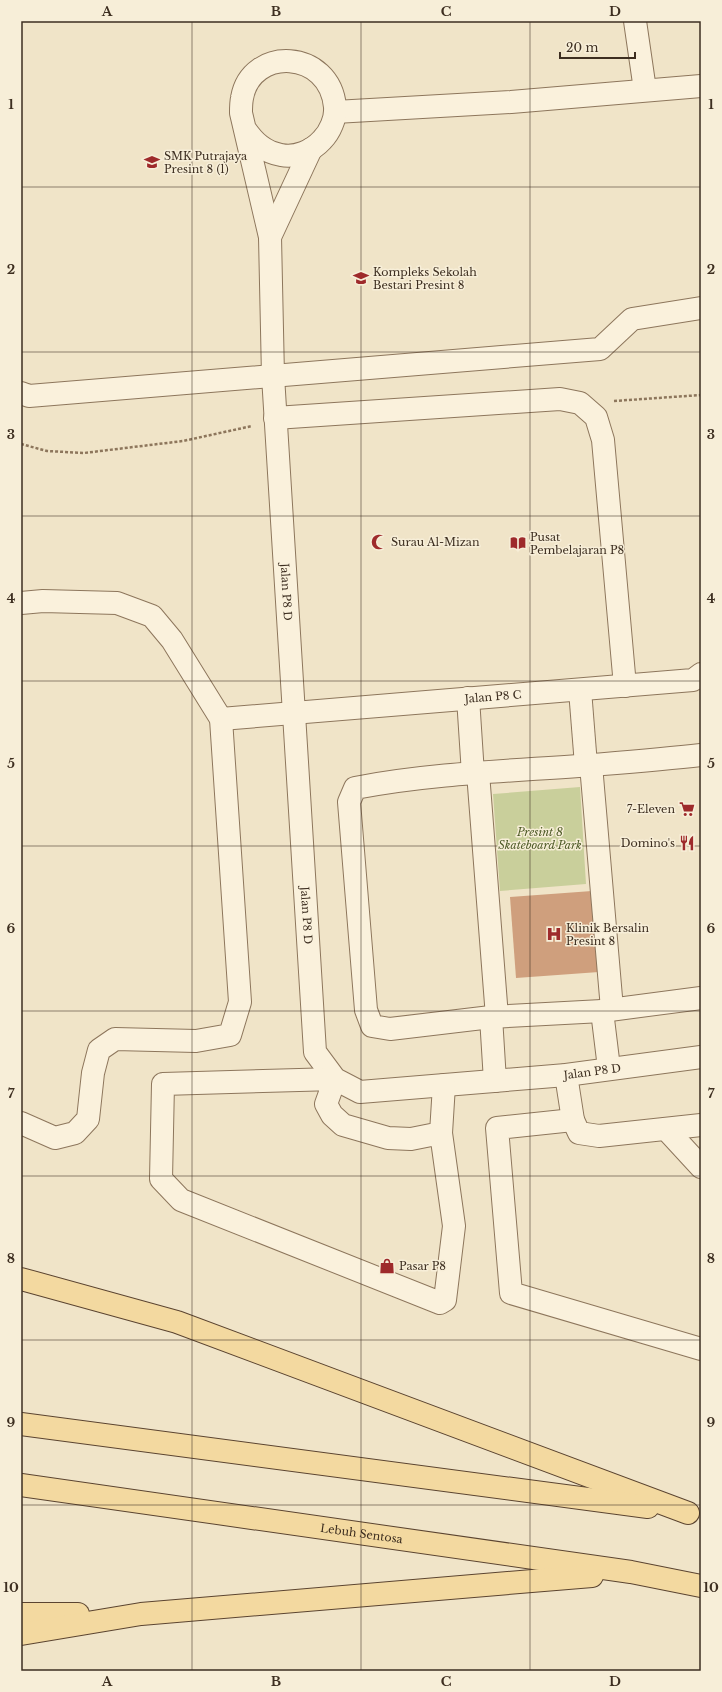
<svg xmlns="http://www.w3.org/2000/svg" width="722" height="1692" viewBox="0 0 722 1692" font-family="'Libre Baskerville',serif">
	<rect width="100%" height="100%" fill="#f0e4c8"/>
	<!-- park -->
	<path fill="#c9cf9b" d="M580,787L586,884L500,891L493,794Z"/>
	<!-- building -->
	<path fill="#cf9f7d" d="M592,891L599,972L516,978L510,897Z"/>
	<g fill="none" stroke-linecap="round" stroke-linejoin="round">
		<defs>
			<g id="minor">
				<path d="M635,21L645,90"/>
				<path d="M335,112L511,102L701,86"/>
				<path id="s1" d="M245,129C254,142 264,152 281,155C296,158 312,151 322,140C330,132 336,118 335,107C330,49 251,46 242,98C241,103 241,108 241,113L270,237L273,376L315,1052L335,1079L360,1092L566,1075L701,1057"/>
				<path d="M270,237L311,149"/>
				<path d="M21,393L29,396L600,349L632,319L701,308"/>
				<path d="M275,418L560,399L580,403L596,417L603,440L625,686"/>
				<path d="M21,603L43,601L117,603L152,616L172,640L221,719L240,1002L230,1035L196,1041L115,1039L99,1050L93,1073L88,1119L75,1133L55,1138L21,1123"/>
				<path d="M580,690L586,765"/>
				<path d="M468,698L473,774"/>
				<path id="s2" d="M221,719L693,680L701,674"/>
				<path d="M701,755C665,759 628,762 592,765C513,771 433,773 355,788L349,802L366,1010L372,1026L390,1029L491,1017L602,1011L701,998"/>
				<path d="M591,765L612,1009"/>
				<path d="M478,773L497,1017"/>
				<path d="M602,1011L609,1068"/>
				<path d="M491,1017L495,1081"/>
				<path d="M566,1075L573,1120L579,1133L599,1136L701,1125"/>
				<path d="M573,1120L497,1128L511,1293L701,1349"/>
				<path d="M666,1129L701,1167"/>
				<path d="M441,1133L411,1139L388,1138L343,1125L332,1115L326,1104L335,1079L163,1084L161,1179L181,1200L440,1303L445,1300L454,1226L441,1133L444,1085"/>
			</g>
			<g id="major">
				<path d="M21,1279L177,1322L688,1513"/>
				<path d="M21,1424L648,1507"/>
				<path id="s3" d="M21,1485L631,1572L701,1586"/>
				<path d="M21,1614H78"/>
				<path d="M21,1634L141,1614L592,1576"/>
			</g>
		</defs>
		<!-- minor casing -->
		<use href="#minor" stroke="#8d765c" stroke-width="24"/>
		<!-- major casing -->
		<use href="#major" stroke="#5b4430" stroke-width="24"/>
		<!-- path -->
		<path stroke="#8d765c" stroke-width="2.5" stroke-dasharray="3 2" stroke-linecap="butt" d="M614,401L701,395
			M21,444L47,451L84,453L183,441L252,426"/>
		<!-- minor -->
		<use href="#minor" stroke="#faf1dc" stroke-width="22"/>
		<!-- major -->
		<use href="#major" stroke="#f3d9a0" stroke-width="22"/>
	</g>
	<!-- grid -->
	<path fill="none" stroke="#3d2e20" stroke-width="1" stroke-opacity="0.55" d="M192,21V1671M361,21V1671M530,21V1671M21,187H701M21,352H701M21,516H701M21,681H701M21,846H701M21,1011H701M21,1176H701M21,1340H701M21,1505H701"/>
	<!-- icons -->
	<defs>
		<symbol id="school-bare" viewBox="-9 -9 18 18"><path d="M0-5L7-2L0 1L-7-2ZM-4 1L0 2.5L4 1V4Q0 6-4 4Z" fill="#9e2a2b" stroke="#f7eed8" stroke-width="2.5" paint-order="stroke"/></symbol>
		<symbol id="mosque-bare" viewBox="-9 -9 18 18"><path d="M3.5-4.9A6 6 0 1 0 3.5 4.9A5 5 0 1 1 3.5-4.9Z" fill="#9e2a2b" stroke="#f7eed8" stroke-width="2.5" paint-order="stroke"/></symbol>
		<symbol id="library-bare" viewBox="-9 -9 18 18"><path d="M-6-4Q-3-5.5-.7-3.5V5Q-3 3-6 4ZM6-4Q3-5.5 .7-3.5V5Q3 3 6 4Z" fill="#9e2a2b" stroke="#f7eed8" stroke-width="2.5" paint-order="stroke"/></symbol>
		<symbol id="supermarket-bare" viewBox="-9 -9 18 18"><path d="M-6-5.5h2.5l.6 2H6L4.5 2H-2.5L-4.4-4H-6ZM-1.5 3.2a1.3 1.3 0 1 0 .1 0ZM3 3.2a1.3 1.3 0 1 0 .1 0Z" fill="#9e2a2b" stroke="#f7eed8" stroke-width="2.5" paint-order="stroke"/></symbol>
		<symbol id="restaurant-bare" viewBox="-9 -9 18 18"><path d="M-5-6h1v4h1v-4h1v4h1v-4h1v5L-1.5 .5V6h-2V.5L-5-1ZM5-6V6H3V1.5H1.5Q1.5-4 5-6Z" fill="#9e2a2b" stroke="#f7eed8" stroke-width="2.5" paint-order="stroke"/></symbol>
		<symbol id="hospital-bare" viewBox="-9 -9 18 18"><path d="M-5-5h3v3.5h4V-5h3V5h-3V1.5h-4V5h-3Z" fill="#9e2a2b" stroke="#f7eed8" stroke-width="2.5" paint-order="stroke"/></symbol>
		<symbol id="shop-bare" viewBox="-9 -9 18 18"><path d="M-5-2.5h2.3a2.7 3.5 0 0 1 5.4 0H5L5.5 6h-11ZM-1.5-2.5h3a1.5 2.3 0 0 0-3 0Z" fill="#9e2a2b" stroke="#f7eed8" stroke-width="2.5" paint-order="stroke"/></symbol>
	</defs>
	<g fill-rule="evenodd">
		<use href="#school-bare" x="141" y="151" width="22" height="22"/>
		<use href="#school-bare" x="350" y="267" width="22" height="22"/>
		<use href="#mosque-bare" x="368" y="531" width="22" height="22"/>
		<use href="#library-bare" x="507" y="532" width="22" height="22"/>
		<use href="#supermarket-bare" x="676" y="798" width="22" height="22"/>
		<use href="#restaurant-bare" x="676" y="832" width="22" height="22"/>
		<use href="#hospital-bare" x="543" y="923" width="22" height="22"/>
		<use href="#shop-bare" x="376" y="1255" width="22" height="22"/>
	</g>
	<g text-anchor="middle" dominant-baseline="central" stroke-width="3" stroke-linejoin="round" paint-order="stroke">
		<!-- poi labels -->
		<g font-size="11" fill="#3d2e20" stroke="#f7eed8" text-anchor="start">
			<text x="164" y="156">SMK Putrajaya<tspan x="164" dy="13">Presint 8 (1)</tspan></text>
			<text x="373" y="272">Kompleks Sekolah<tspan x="373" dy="13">Bestari Presint 8</tspan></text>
			<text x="530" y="537">Pusat<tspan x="530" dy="13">Pembelajaran P8</tspan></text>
			<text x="391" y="542">Surau Al-Mizan</text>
			<text x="675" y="809" text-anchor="end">7-Eleven</text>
			<text x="675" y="843" text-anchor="end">Domino's</text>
			<text x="566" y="928">Klinik Bersalin<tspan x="566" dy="13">Presint 8</tspan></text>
			<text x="399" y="1266">Pasar P8</text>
		</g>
		<!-- street labels -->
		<g font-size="11" fill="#3d2e20" stroke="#f7eed8">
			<text stroke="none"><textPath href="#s1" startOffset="762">Jalan P8 D</textPath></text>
			<text stroke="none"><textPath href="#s2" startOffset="273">Jalan P8 C</textPath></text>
			<text stroke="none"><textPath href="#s1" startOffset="1086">Jalan P8 D</textPath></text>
			<text stroke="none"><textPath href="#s1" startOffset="1518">Jalan P8 D</textPath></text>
			<text stroke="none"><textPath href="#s3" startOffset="344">Lebuh Sentosa</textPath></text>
		</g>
		<!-- park labels -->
		<g font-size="11" font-style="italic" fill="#4d5a26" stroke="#f7eed8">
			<text x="540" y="832">Presint 8<tspan x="540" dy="13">Skateboard Park</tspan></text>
		</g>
	</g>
	<!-- border -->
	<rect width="722" height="1692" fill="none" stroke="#f7eed8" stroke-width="44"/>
	<!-- scale -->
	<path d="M560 52v6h75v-6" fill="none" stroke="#3d2e20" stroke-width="2"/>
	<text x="566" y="52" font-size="12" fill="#3d2e20" stroke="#f7eed8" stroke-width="3" paint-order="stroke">20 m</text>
	<rect x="22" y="22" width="678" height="1648" fill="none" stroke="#3d2e20" stroke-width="1.5"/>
	<g font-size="13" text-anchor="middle" font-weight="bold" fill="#3d2e20">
		<text x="107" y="16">A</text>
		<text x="276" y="16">B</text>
		<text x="446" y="16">C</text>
		<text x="615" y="16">D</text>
		<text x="11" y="109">1</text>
		<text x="711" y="109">1</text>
		<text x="11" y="274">2</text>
		<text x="711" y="274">2</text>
		<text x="11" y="439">3</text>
		<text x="711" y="439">3</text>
		<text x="11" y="603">4</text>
		<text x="711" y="603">4</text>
		<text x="11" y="768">5</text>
		<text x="711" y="768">5</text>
		<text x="11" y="933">6</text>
		<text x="711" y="933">6</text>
		<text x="11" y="1098">7</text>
		<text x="711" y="1098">7</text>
		<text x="11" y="1263">8</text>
		<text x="711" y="1263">8</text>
		<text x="11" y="1427">9</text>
		<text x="711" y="1427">9</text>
		<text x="11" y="1592">10</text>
		<text x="711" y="1592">10</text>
		<text x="107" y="1686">A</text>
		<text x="276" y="1686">B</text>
		<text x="446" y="1686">C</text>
		<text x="615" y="1686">D</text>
	</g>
</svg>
